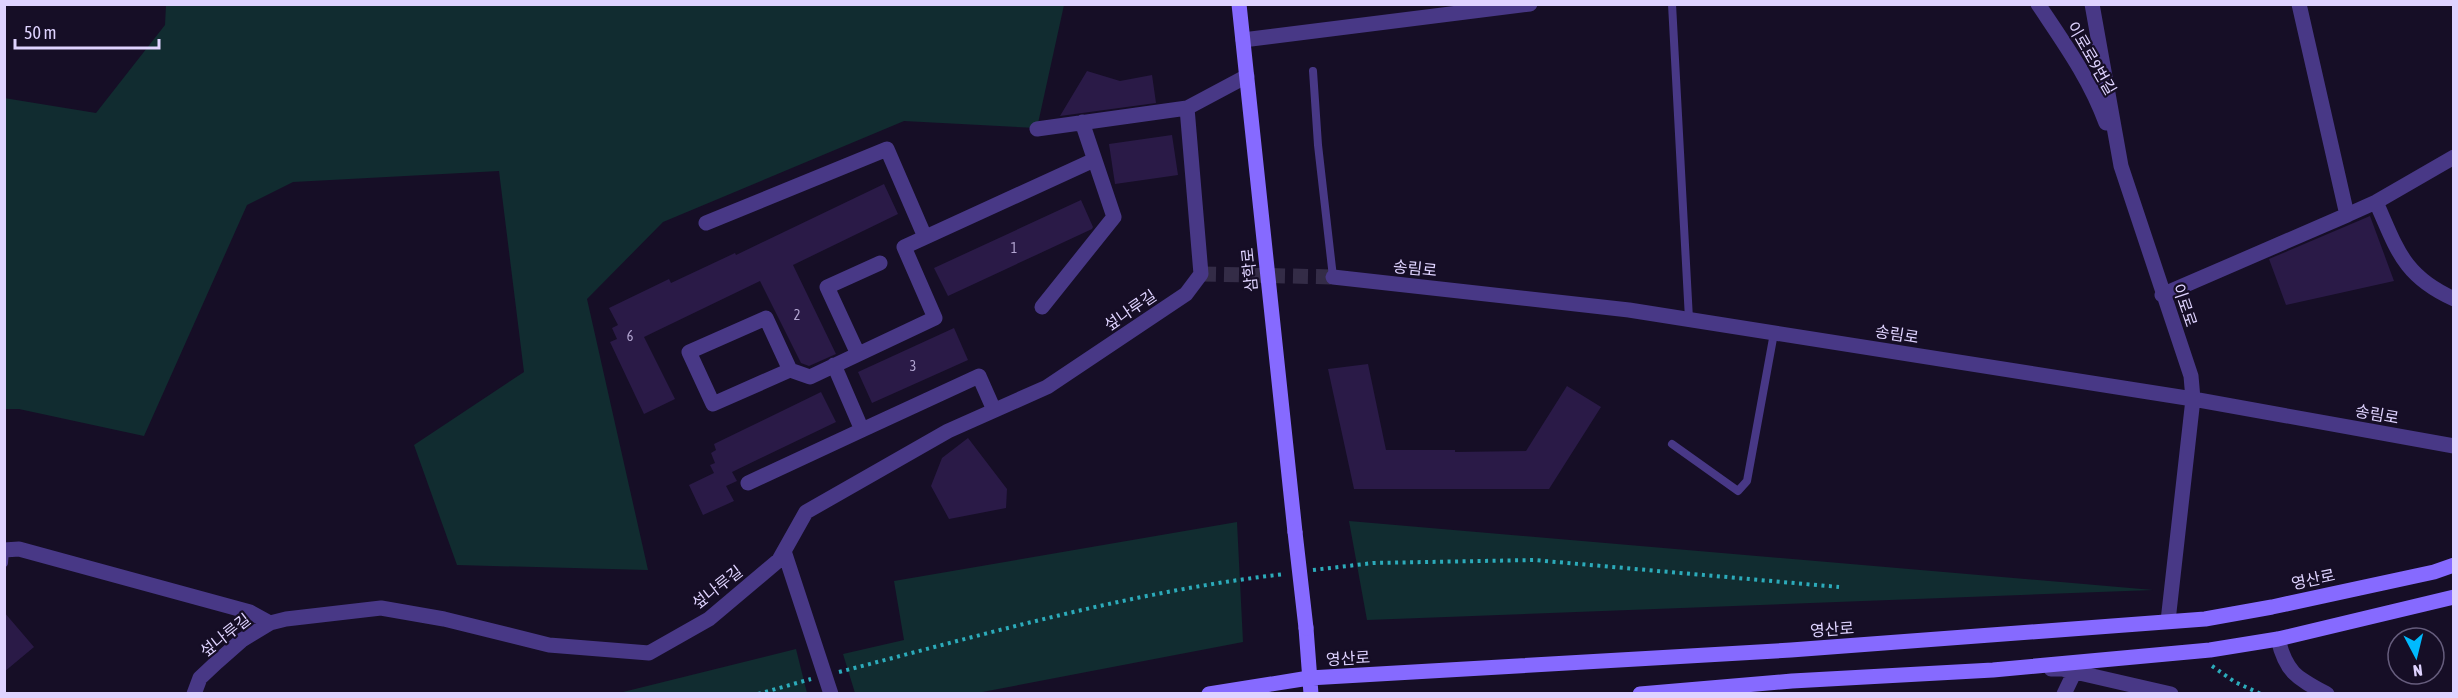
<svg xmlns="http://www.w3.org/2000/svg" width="2458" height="698" viewBox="0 0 2458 698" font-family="'Asap Condensed','Noto Sans KR',sans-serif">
	<rect width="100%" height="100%" fill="#160e26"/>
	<!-- green -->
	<path fill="#112c30" d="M166,5H1064L1037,128L904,121L663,222L587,299L648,570L457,565L414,445L524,372L499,171L293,182L247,205L144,436L19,409H5L4,98L96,113L165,25Z
		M1349,521L2153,590L1367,620Z
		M1237,522L1243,642L977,693H855L843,654L904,640L894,581Z
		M796,649L807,693H619Z"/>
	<!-- building -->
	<path fill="#2a1a47" d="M1087,71L1120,81L1152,75L1156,103L1060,116Z
		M1172,135L1178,175L1115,184L1109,144Z
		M884,184L898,214L793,265L836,354L809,366L801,363L760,281L644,337L675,399L644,414L610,342L617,339L612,328L618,325L609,308L669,279L671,283L735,253L736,255Z
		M1081,200L1093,227L1092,229L948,296L934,268Z
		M2370,216L2394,281L2286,305L2269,259Z
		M954,328L968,360L872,403L858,372Z
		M1368,364L1386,450H1455V452L1526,451L1567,386L1601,407L1549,489H1354L1328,369Z
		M821,392L836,422L732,472L737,481L726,486L734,501L703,515L689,485L714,473L710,465L715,463L711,453L716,450L714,444Z
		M968,438L1007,489L1006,508L949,519L931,486L942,458Z
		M4,612L34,647L4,672Z"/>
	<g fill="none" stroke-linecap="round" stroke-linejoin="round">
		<!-- street-tunnel -->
		<path stroke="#342c47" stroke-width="15" stroke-dasharray="15 8" stroke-linecap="butt" d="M1201,274L1333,277"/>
		<!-- path -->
		<path stroke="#2cabba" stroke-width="4" stroke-dasharray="3 4.5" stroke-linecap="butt" d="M1313,570L1373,563L1534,560L1839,587
			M2212,666L2235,682L2261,694
			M839,672C986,634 1133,591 1285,574
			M758,694L811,679"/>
		<!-- lane -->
		<path stroke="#483886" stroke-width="8" d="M1672,4L1689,319
			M1313,71L1318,145L1333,277
			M1672,444L1738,491L1747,481L1774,333
			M4,563L5,550"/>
		<!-- street -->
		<path stroke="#483886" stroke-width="15" d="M2038,4C2064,43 2090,79 2106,123
			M2092,4L2121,166L2191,376L2193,399L2168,621
			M1243,40L1530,4
			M1037,129L1187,108
			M2376,202C2397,249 2403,276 2454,299
			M2347,215L2376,202L2454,157
			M706,223L887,149L925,237
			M1333,277L1629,310L2193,399L2454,446
			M2162,295L2347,215L2299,4
			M1042,307L1114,217L1082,122
			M858,354L827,287L880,263
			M790,370L766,318L689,352L713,404L790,370L810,377L935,318L904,247L1094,160
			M862,430L979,376L994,410
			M748,483L862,430L834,365
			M4,550L19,549L250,612L270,623
			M784,551L831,694
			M2278,639C2286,673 2297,678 2327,694
			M2051,669H2062L2171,694
			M194,694L200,678L217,662L242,640L270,623L286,619L381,608L444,619L549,645L649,653L709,619L779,560L806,512L948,431L1047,387L1186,294L1201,274L1187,108L1247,76
			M2064,694L2075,671"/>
		<!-- secondary -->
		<path stroke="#866aff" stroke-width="15" d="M1239,4L1295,532
			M1306,628L1311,694
			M1209,694L1309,678L1791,650L2205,619L2272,607L2434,572L2454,565
			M1640,694L1792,681L1993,670L2210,650L2278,639L2454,597"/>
		<!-- secondary-bridge -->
		<path stroke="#866aff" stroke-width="15" d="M1295,532L1306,628"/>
	</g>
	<g text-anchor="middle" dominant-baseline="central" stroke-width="4.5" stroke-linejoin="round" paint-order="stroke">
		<!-- number labels -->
		<g font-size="14" fill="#b2a5d1">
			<text x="1014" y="248">1</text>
			<text x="797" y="315">2</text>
			<text x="630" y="336">6</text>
			<text x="913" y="366">3</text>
		</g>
		<!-- street labels -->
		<g font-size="16" fill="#dfd3ff" stroke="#160e26">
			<text transform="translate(2092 58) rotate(60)">이로로9번길</text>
			<text transform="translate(1415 268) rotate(6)">송림로</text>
			<text transform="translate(1249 270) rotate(-96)">삼학로</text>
			<text transform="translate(2185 305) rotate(71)">이로로</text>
			<text transform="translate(1130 310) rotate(-34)">섶나루길</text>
			<text transform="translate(1897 334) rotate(9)">송림로</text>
			<text transform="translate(2377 414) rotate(10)">송림로</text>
			<text transform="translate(2313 579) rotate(-12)">영산로</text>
			<text transform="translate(717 587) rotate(-38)">섶나루길</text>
			<text transform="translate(1832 629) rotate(-4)">영산로</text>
			<text transform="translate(225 635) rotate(-38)">섶나루길</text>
			<text transform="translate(1348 658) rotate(-3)">영산로</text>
		</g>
	</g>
	<!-- border -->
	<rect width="2458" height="698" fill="none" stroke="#dfd3ff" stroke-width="12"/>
	<!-- north arrow -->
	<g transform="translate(2416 656) rotate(173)"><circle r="28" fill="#160e26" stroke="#665d7d" stroke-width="1.5"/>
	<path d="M0-4.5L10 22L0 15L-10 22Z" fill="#00bafe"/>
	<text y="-9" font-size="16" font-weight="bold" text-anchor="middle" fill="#dfd3ff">N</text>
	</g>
	<!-- scale -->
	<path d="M15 39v9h144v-9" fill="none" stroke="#dfd3ff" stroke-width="3"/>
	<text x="24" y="39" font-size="18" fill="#dfd3ff" stroke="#160e26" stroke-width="4.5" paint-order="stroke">50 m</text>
</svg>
